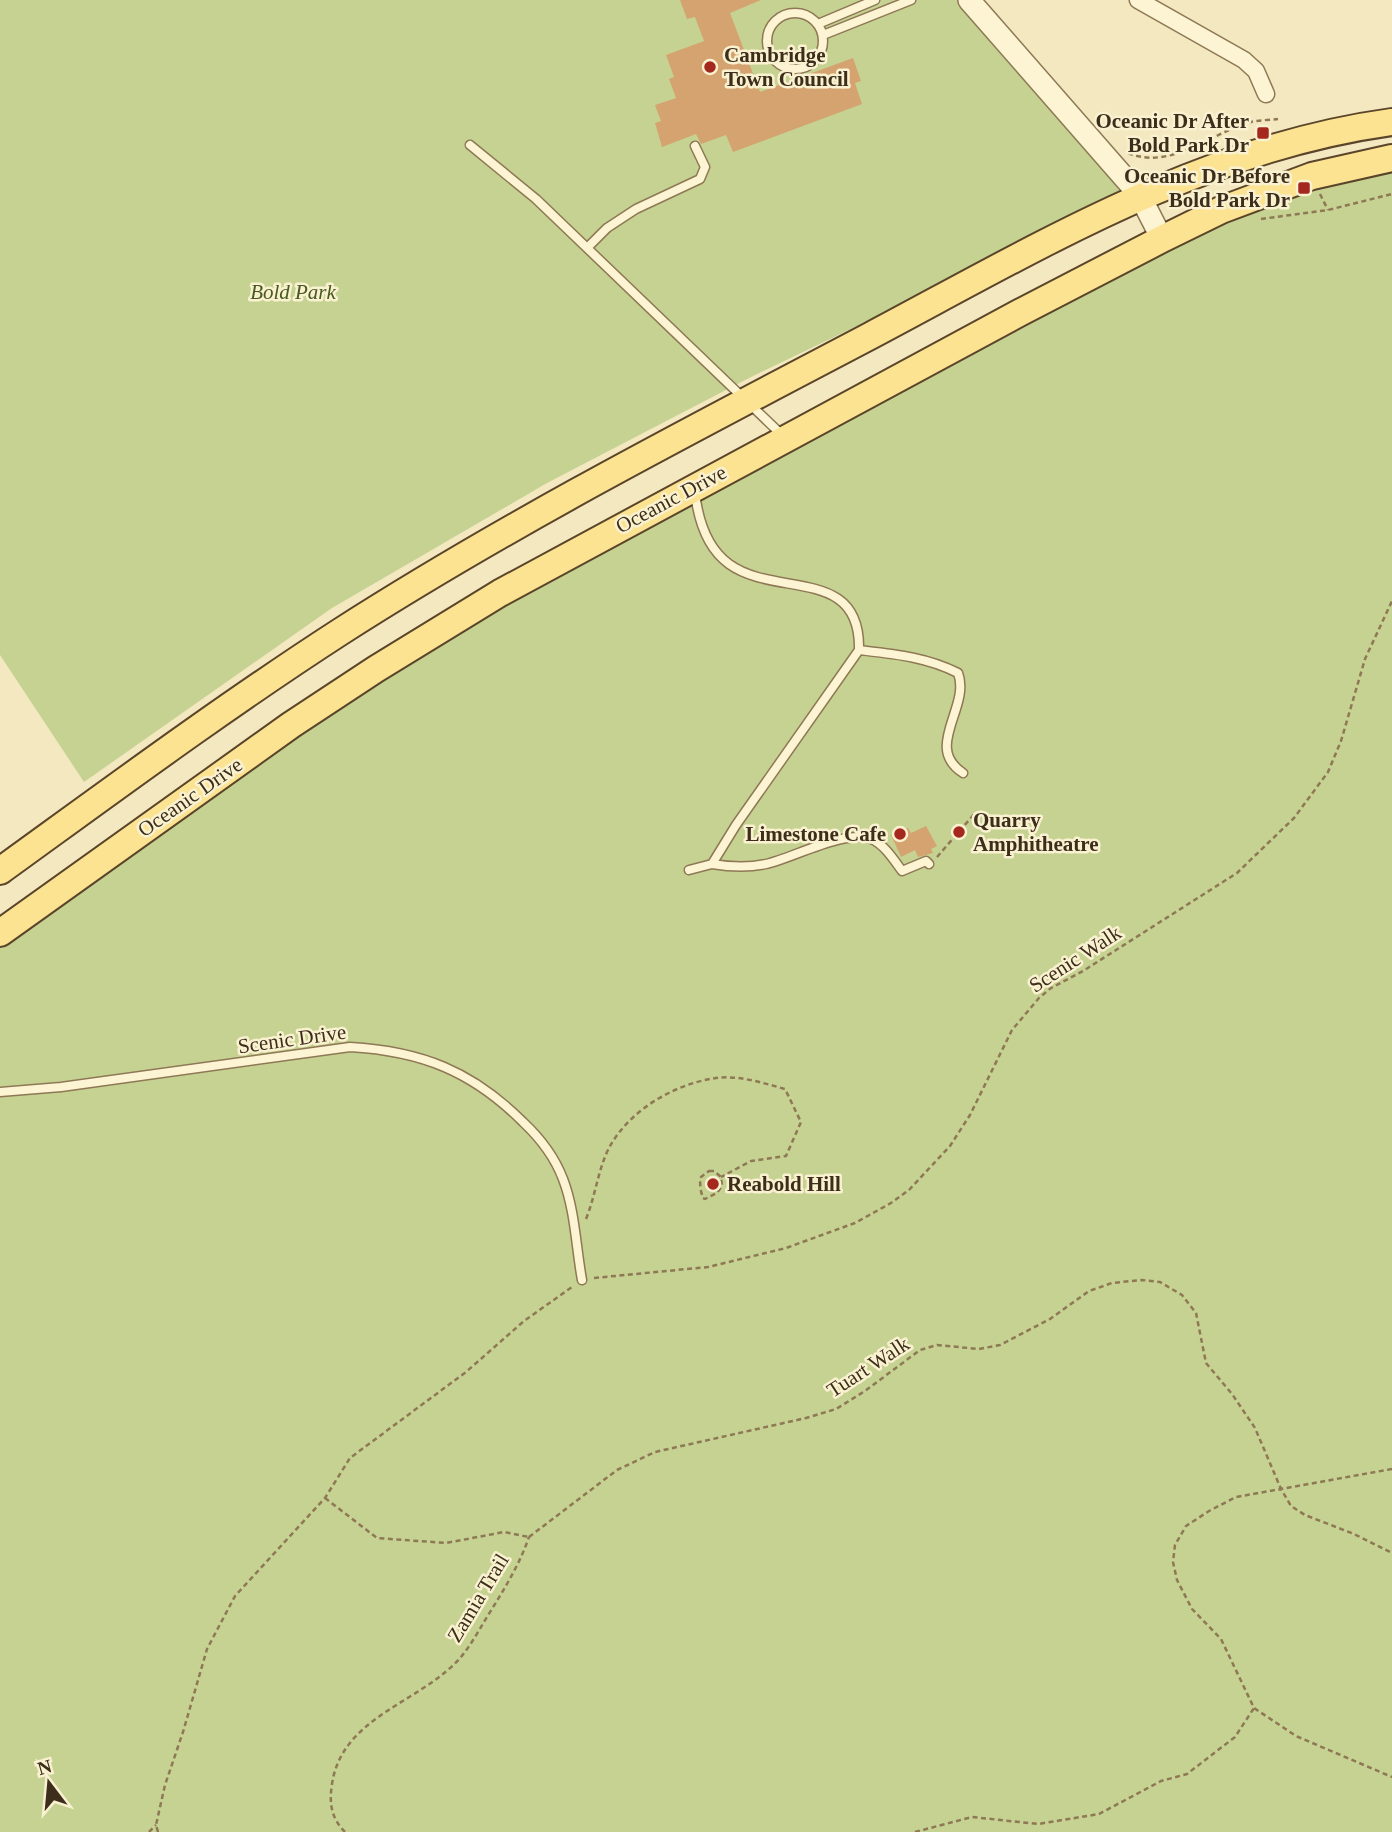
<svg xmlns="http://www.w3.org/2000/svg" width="1392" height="1832" viewBox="0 0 1392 1832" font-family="'Times New Roman',serif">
	<rect width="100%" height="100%" fill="#f3e8bf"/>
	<!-- green -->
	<path fill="#c5d292" d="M0,0H958L1133,193L749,378L547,483L332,608L84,782L0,655Z
		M1392,166V1832H0V942L382,675L505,600L1166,246L1275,199Z"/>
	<!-- building -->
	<path fill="#d5a370" d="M680,0H761L730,13L760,92L853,58L861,81L855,83L862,104L733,152L726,135L701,144L696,134L662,147L655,123L661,121L655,105L676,98L669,79L674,77L666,55L704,41L695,17L687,19Z
		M926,826L937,846L931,849L933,853L918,857L915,850L901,857L891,835L908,828L911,833Z"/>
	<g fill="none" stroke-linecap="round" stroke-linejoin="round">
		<defs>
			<path id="service" d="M767 41a28 28 0 1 1 56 0a28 28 0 1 1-56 0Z
				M818,24L875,0
				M823,35L911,0
				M470,145L536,199L783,436
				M587,248L607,228L636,209L700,179L705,167L695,146
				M859,650C894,654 927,657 958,673C971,707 923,747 963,773
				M712,864C730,867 748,868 766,864C793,858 846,829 871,839C884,844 894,860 902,871L926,861L929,864
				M689,870L712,864L736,825L859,650C861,566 776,598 729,564C707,548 698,518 695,493
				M0,1092L61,1087L350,1047C421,1051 472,1071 523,1122C539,1137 555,1158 563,1179C575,1210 576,1247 582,1280"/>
			<path id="minor" d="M1138,0L1244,60L1256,71L1266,94"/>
			<path id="tertiary" d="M969,0L1129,183L1140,196L1162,239"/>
			<path id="primary" d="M0,871C112,790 224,707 340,632C510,523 691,430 870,336C1038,247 1201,148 1392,122
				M0,933L291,725L376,669L500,593L1021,312L1162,239L1221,210L1312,176L1392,158"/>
		</defs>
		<!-- service casing -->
		<use href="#service" stroke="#8e7855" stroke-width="11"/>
		<!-- minor casing -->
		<use href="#minor" stroke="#8e7855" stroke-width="19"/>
		<!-- tertiary casing -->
		<use href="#tertiary" stroke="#8e7855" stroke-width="24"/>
		<!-- primary casing -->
		<use href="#primary" stroke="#5b452a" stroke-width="30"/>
		<!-- path -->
		<path stroke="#8e7855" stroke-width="2.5" stroke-dasharray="5 3.5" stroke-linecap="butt" d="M1128,153C1171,171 1212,132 1251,122C1260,120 1270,120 1278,119
			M1320,194L1328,210
			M1261,219L1328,210L1392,194
			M937,857L976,812
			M709,1171H714L721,1177L722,1186L717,1193L705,1199L703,1198C701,1192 699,1184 701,1177Z
			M586,1219C595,1197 597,1175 607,1152C626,1112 673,1084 716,1078C739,1075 763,1083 785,1089L801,1122L786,1156L751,1161L721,1177
			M594,1278L708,1267L786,1248L855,1223L891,1203L909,1190L950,1146L970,1115L1012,1030L1039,998L1051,988L1083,971L1237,873L1294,818L1328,772L1341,741L1365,659L1392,601
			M1392,1469L1236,1497L1209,1511L1186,1526L1175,1545L1173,1562L1177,1580L1192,1609L1221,1639L1254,1708L1296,1736L1392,1777
			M325,1498L377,1538L446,1543L504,1532L529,1537
			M529,1537L617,1470L655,1452L806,1418L836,1409L865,1391L920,1350L937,1345L979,1349L1000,1345L1050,1319L1089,1291L1112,1283L1142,1280L1160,1282L1182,1295L1196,1313L1206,1363L1232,1394L1255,1428L1281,1489L1291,1506L1305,1515L1354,1534L1392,1553
			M149,1832L156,1825
			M158,1832L156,1825L165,1785L183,1732L207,1649L235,1596L325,1498L350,1458L466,1372L524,1321L572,1287
			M345,1832C331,1818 329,1803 332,1784C342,1716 421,1703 461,1657C471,1645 479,1630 487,1617C503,1591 519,1566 529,1537
			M915,1832L972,1817L1038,1824L1099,1814L1161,1781L1187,1774L1235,1737L1254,1708"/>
		<!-- service -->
		<use href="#service" stroke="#fdf4d3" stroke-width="8"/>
		<!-- minor -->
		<use href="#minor" stroke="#fdf4d3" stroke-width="16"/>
		<!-- tertiary -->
		<use href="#tertiary" stroke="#fdf4d3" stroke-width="21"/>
		<!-- primary -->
		<use href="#primary" stroke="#fbe392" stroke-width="26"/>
	</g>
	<!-- markers -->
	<g fill="#a4281e" stroke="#f9f1d0" stroke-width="2.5">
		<circle cx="710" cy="67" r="7"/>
		<rect x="1256" y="126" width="14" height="14" rx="3.5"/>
		<rect x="1297" y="181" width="14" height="14" rx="3.5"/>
		<circle cx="959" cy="832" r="7"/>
		<circle cx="900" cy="834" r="7"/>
		<circle cx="713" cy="1184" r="7"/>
	</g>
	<g text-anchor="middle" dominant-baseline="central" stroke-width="5" stroke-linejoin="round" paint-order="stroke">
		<!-- poi labels -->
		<g font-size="21" font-weight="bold" fill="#3c2e1b" stroke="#f9f1d0" text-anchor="start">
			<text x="724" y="55">Cambridge<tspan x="724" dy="24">Town Council</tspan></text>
			<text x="1249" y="121" text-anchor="end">Oceanic Dr After<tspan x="1249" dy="24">Bold Park Dr</tspan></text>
			<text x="1290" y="176" text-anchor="end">Oceanic Dr Before<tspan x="1290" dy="24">Bold Park Dr</tspan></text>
			<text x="973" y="820">Quarry<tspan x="973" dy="24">Amphitheatre</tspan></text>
			<text x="886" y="834" text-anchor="end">Limestone Cafe</text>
			<text x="727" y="1184">Reabold Hill</text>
		</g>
		<!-- park labels -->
		<g font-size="21" font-style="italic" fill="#475a1f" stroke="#f9f1d0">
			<text x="293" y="292">Bold Park</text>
		</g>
		<!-- street labels -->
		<g font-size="21" fill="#3c2e1b" stroke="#f9f1d0">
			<text transform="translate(671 499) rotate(-28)">Oceanic Drive</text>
			<text transform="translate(190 797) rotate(-35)">Oceanic Drive</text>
			<text transform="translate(1075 959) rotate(-33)">Scenic Walk</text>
			<text transform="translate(292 1039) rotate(-8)">Scenic Drive</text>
			<text transform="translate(868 1367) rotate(-33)">Tuart Walk</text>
			<text transform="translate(478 1598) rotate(-59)">Zamia Trail</text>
		</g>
	</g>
	<!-- north arrow -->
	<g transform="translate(49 1783) rotate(344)" stroke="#f9f1d0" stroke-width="5" paint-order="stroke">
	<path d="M0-5L12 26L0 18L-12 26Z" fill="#3c2e1b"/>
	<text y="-10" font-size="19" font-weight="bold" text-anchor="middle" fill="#3c2e1b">N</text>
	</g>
</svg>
